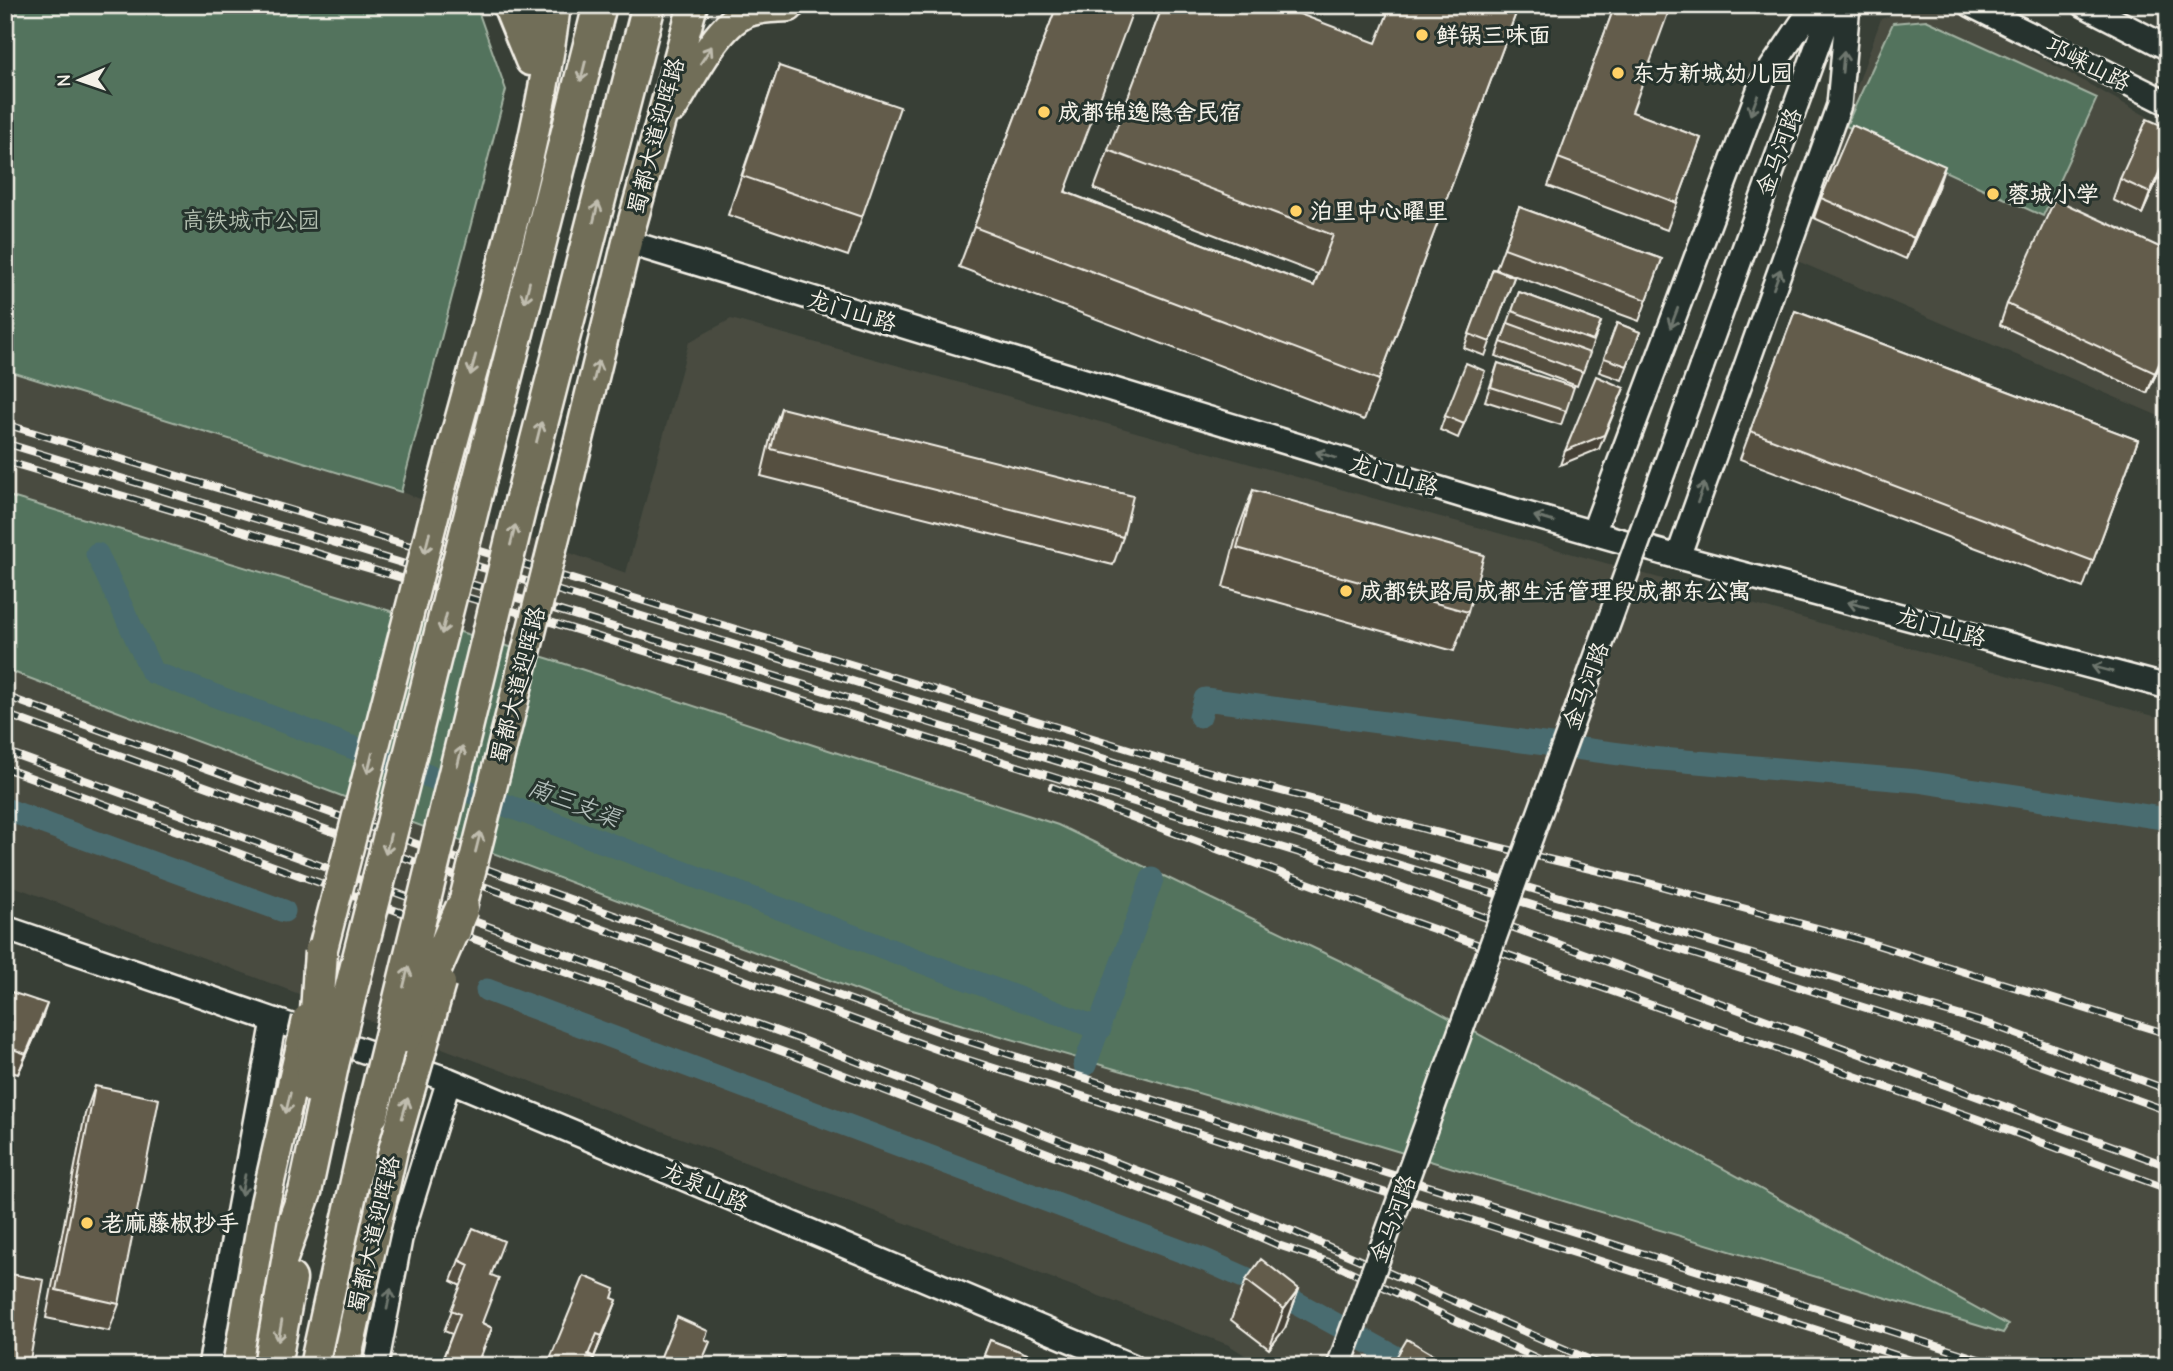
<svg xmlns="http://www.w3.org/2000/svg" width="2173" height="1371" viewBox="0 0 2173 1371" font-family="'Comic Neue','LXGW WenKai TC',sans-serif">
	<rect width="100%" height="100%" fill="#383f36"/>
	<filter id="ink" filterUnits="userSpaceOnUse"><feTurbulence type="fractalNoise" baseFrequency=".0143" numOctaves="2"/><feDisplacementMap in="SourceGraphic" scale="14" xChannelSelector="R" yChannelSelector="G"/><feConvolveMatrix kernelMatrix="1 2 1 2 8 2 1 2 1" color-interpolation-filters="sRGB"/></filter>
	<g filter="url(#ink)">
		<!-- built -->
		<path fill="#484b40" d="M1923,5H1946L2168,128V420L1795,260L1881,19Z
			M731,319L2168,720V1366H1262L1229,1345L5,883V370L401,492L626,573L689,342Z"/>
		<!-- green -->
		<path fill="#52735d" stroke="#a3b2a2" stroke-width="2" d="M5,5H476L506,90L401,492L5,370Z
			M1926,20L2097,98L2043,216L1846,126L1893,23Z
			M5,495L550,659L1058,825L1380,980L2008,1325L2003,1333L1360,1140L901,1007L5,669Z"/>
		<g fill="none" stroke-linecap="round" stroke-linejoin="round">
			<!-- canal -->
			<path stroke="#496c70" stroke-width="23" d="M97,554L152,672L1100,1029
				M1200,716L1205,699L1650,758L1917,781L2168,819
				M5,809L284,911
				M487,990L1205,1260L1275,1291L1412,1366
				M1085,1065L1152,879"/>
			<defs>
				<path id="minor" d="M1971,5L2168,103
					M2084,5L2168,48
					M627,242L1470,498L1678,557L2168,687
					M1701,368L1832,5
					M1593,533L1762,82L1814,5
					M1678,557L1839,105L1848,5
					M5,928L449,1080L1132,1366
					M210,1366L274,1021
					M376,1366L400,1239L449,1080"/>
				<path id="major" d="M507,5L530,61
					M533,5L537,60
					M673,108C690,81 717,25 746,13C759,7 775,8 789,7
					M444,477C484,325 537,161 556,5
					M562,509L627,242L693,5"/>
				<path id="highway" d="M478,486L600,5
					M522,498L649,5
					M245,1358L305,1192
					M274,1366L290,1279
					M316,1366L372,1114"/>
			</defs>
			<!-- minor casing -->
			<use href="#minor" stroke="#f4f1e8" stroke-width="28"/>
			<!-- major casing -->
			<use href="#major" stroke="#f4f1e8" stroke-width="33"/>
			<!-- highway casing -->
			<use href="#highway" stroke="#f4f1e8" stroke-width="37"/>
			<!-- minor -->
			<use href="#minor" stroke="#26332d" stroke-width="23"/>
			<!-- major -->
			<use href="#major" stroke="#716e59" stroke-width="28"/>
			<!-- highway -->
			<use href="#highway" stroke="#716e59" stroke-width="32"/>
			<defs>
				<path id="rail" d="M5,424L596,602L1371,841L1995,1026L2168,1090
					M5,443L1694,954L1984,1045L2168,1111
					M5,461L547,621L1355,870L2168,1166
					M431,536L1165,760L1435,832L1645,882L1851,937L2168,1034
					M5,696L951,1036L2001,1366
					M5,714L950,1054L1930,1366
					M5,751L799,1039L1295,1232L1604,1366
					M5,768L792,1055L1209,1215L1278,1245L1332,1263L1554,1366
					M1052,787L1382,911L1975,1118L2168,1189"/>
			</defs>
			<!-- rail casing -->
			<use href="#rail" stroke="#f4f1e8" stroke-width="8"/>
			<!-- rail -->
			<use href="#rail" stroke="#26332d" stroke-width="5" stroke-dasharray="16" stroke-linecap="butt"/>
			<defs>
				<path id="minor-bridge" d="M1339,1366L1701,368"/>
				<path id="major-bridge" d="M456,931L562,509
					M317,972L444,477
					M237,1366L265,1203L307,1019
					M345,1366L393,1150L441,983"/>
				<path id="highway-bridge" d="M406,1036L462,908
					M312,1086L321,952
					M372,1114L522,498
					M305,1192L333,1061L478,486"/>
			</defs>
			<!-- minor-bridge casing -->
			<use href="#minor-bridge" stroke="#f4f1e8" stroke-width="28" stroke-linecap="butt"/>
			<!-- major-bridge casing -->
			<use href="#major-bridge" stroke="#f4f1e8" stroke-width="33" stroke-linecap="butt"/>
			<!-- highway-bridge casing -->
			<use href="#highway-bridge" stroke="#f4f1e8" stroke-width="37" stroke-linecap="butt"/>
			<!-- minor-bridge -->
			<use href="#minor-bridge" stroke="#26332d" stroke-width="23"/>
			<!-- major-bridge -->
			<use href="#major-bridge" stroke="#716e59" stroke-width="28"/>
			<!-- highway-bridge -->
			<use href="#highway-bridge" stroke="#716e59" stroke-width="32"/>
		</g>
		<!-- wall -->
		<path fill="#554f41" stroke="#f4f1e8" stroke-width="2" d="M1057,5L1066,192L1314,286L1318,274L1094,189L1163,5L1376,43L1519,5L1364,420L959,267Z
			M1615,5L1632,112L1701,138L1667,230L1548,186Z
			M779,66L862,217L848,256L728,215Z
			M2168,128V182L2158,178L2142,214L2113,200L2120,179Z
			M1938,187L1906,259L1814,218L1821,198Z
			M1519,207L1662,259L1639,321L1496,269Z
			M1493,269L1514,277L1485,356L1464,348Z
			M1519,292L1601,322L1577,386L1496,356Z
			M2007,304L2168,349L2147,393L2000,325Z
			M1795,311L2138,440L2083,588L1740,459Z
			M1617,323L1640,332L1622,380L1599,372Z
			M1498,363L1566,411L1561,425L1485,401Z
			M1480,385L1458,438L1440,430L1445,416Z
			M781,408L1123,537L1113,565L761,476L771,435Z
			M1253,490L1468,612L1454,651L1223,587L1238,530Z
			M5,990L40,1025L18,1074L5,1070Z
			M95,1086L119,1304L109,1331L46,1318L85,1114Z
			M459,1260L491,1275L482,1323L492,1328L477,1366H440L452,1334L444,1331L461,1286L451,1281Z
			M1246,1280L1299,1289L1285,1328L1269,1349L1231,1320Z
			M612,1298L609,1321L594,1357L589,1354L588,1356L547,1366Z
			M990,1340L1059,1366H980Z"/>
		<!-- shaded-wall -->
		<path fill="#454035" stroke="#f4f1e8" stroke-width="2" d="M2166,157L2158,178L2142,214L2150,193Z
			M1945,166L1938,187L1906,259L1914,238Z
			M2168,344V349L2147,393L2155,373Z
			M1624,388L1599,449L1560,465L1565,451Z
			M47,1004L40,1025L18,1074L26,1054Z
			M1299,1289L1285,1328L1269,1349L1284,1309Z
			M617,1300L609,1321L594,1357L602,1336Z"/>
		<!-- building -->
		<path fill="#635c4c" stroke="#f4f1e8" stroke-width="2" d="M1057,5H1135L1065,192L1314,286L1333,235L1108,150L1163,5H1276L1376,43L1391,5H1519L1379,380L974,227Z
			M1615,5H1671L1632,112L1701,138L1677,203L1558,158Z
			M779,66L900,107L862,217L742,176Z
			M2147,119L2168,128V158L2166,157L2150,193L2120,179Z
			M1852,125L1945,166L1914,238L1821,198Z
			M2055,199L2168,251V344L2155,373L2007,304Z
			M1519,207L1662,259L1647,300L1504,248Z
			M1493,269L1514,277L1490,342L1469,334Z
			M1519,292L1601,322L1593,341L1512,311Z
			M1795,311L2138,440L2093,561L1750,431Z
			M1508,323L1590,353L1583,372L1501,342Z
			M1617,323L1640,332L1627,366L1604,358Z
			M1466,363L1485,371L1464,424L1445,416Z
			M1498,363L1574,387L1566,411L1491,387Z
			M1596,376L1624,388L1604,435L1565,451Z
			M781,408L1133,496L1123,537L771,449Z
			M1253,490L1484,555L1468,612L1237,548Z
			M5,990L47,1004L26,1054L5,1046Z
			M95,1086L159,1099L119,1304L56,1290Z
			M473,1228L504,1241L491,1275L499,1278L482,1323L492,1328L476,1366H440L460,1314L451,1310L469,1265L459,1260Z
			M1261,1259L1299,1289L1284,1309L1246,1280Z
			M5,1273L44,1280L29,1366H5Z
			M584,1276L615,1289L612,1298L617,1300L602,1336L597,1334L588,1355L594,1359L591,1366H547Z
			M677,1317L708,1331L705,1339L710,1342L700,1366H657Z
			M1407,1339L1453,1366H1391Z
			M990,1340L1059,1366H1012L984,1355Z
			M779,1358L797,1366H776Z
			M496,1359L512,1366H493Z"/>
		<!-- one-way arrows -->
		<defs><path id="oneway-shaft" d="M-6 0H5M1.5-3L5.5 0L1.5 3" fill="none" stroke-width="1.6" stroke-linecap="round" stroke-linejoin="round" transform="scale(1.75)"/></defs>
		<g stroke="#c0bdaf">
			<use href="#oneway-shaft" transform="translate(706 55) rotate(-57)"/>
			<use href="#oneway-shaft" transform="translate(583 71) rotate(104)"/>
			<use href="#oneway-shaft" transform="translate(596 212) rotate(-76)"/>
			<use href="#oneway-shaft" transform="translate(527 292) rotate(104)"/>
			<use href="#oneway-shaft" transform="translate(473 365) rotate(105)"/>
			<use href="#oneway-shaft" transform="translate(596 371) rotate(-76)"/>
			<use href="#oneway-shaft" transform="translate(539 432) rotate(-76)"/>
			<use href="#oneway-shaft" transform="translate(513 535) rotate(-76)"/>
			<use href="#oneway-shaft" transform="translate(427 543) rotate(104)"/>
			<use href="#oneway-shaft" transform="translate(444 624) rotate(104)"/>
			<use href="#oneway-shaft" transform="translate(460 756) rotate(-76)"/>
			<use href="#oneway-shaft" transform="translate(370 763) rotate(104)"/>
			<use href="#oneway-shaft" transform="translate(478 842) rotate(-76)"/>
			<use href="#oneway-shaft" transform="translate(388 844) rotate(104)"/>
			<use href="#oneway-shaft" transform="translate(406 977) rotate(-76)"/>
			<use href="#oneway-shaft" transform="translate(288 1103) rotate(103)"/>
			<use href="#oneway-shaft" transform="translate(405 1108) rotate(-74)"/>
			<use href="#oneway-shaft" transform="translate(280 1331) rotate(100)"/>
		</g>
		<g stroke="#6e766e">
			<use href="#oneway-shaft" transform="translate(1843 62) rotate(-85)"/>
			<use href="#oneway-shaft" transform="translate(1754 105) rotate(111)"/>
			<use href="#oneway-shaft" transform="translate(1777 279) rotate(-70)"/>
			<use href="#oneway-shaft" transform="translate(1674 318) rotate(111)"/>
			<use href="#oneway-shaft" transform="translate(1326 455) rotate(-163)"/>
			<use href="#oneway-shaft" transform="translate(1701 493) rotate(-70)"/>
			<use href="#oneway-shaft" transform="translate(1544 519) rotate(-164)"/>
			<use href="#oneway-shaft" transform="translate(1858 605) rotate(-165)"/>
			<use href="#oneway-shaft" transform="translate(2102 669) rotate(-165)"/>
			<use href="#oneway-shaft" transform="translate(243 1185) rotate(101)"/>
			<use href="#oneway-shaft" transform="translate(389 1299) rotate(-79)"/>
		</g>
	</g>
	<!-- markers -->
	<g fill="#ffd166" stroke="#26332d" stroke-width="2.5">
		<circle cx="1422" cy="35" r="7"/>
		<circle cx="1618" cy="73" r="7"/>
		<circle cx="1044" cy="112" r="7"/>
		<circle cx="1993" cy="194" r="7"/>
		<circle cx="1296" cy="211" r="7"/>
		<circle cx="1346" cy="591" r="7"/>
		<circle cx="87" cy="1223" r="7"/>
	</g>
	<g text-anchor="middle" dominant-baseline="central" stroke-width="6" stroke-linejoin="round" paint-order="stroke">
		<!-- poi labels -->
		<g font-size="23" font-weight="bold" fill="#f4f1e8" stroke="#26332d" text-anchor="start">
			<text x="1436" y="35">鲜锅三味面</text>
			<text x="1632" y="73">东方新城幼儿园</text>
			<text x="1058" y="112">成都锦逸隐舍民宿</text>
			<text x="2007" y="194">蓉城小学</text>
			<text x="1310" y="211">泊里中心曜里</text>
			<text x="1360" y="591">成都铁路局成都生活管理段成都东公寓</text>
			<text x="101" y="1223">老麻藤椒抄手</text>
		</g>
		<!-- street labels -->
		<g font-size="23" fill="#f4f1e8" stroke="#26332d">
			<text transform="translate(2088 64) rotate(27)">邛崃山路</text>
			<text transform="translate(656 136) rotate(-75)">蜀都大道迎晖路</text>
			<text transform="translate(1779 152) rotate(-70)">金马河路</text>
			<text transform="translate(852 311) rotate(17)">龙门山路</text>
			<text transform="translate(1394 475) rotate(17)">龙门山路</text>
			<text transform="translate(1941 627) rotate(15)">龙门山路</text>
			<text transform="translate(518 685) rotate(-76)">蜀都大道迎晖路</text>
			<text transform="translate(1586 686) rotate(-70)">金马河路</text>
			<text transform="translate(705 1187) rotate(23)">龙泉山路</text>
			<text transform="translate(1393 1219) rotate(-70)">金马河路</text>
			<text transform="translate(374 1234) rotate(-77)">蜀都大道迎晖路</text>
		</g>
		<!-- park labels -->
		<g font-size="23" fill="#b3bfb0" stroke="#26332d">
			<text x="251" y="220">高铁城市公园</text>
		</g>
		<!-- water labels -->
		<g font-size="24" font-style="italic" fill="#b0bcb8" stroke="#26332d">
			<text transform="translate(574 803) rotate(21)">南三支渠</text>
		</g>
	</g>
	<!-- margin -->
	<rect width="2173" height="1371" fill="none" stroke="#26332d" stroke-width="28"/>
	<rect x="14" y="14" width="2145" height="1343" fill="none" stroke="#f4f1e8" stroke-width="2.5" filter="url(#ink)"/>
	<!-- north arrow -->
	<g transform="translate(80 80) rotate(268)" stroke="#26332d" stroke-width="5" paint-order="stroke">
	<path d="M0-5L12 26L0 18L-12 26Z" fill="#f4f1e8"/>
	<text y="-10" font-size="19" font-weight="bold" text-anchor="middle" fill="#f4f1e8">N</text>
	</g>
</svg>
